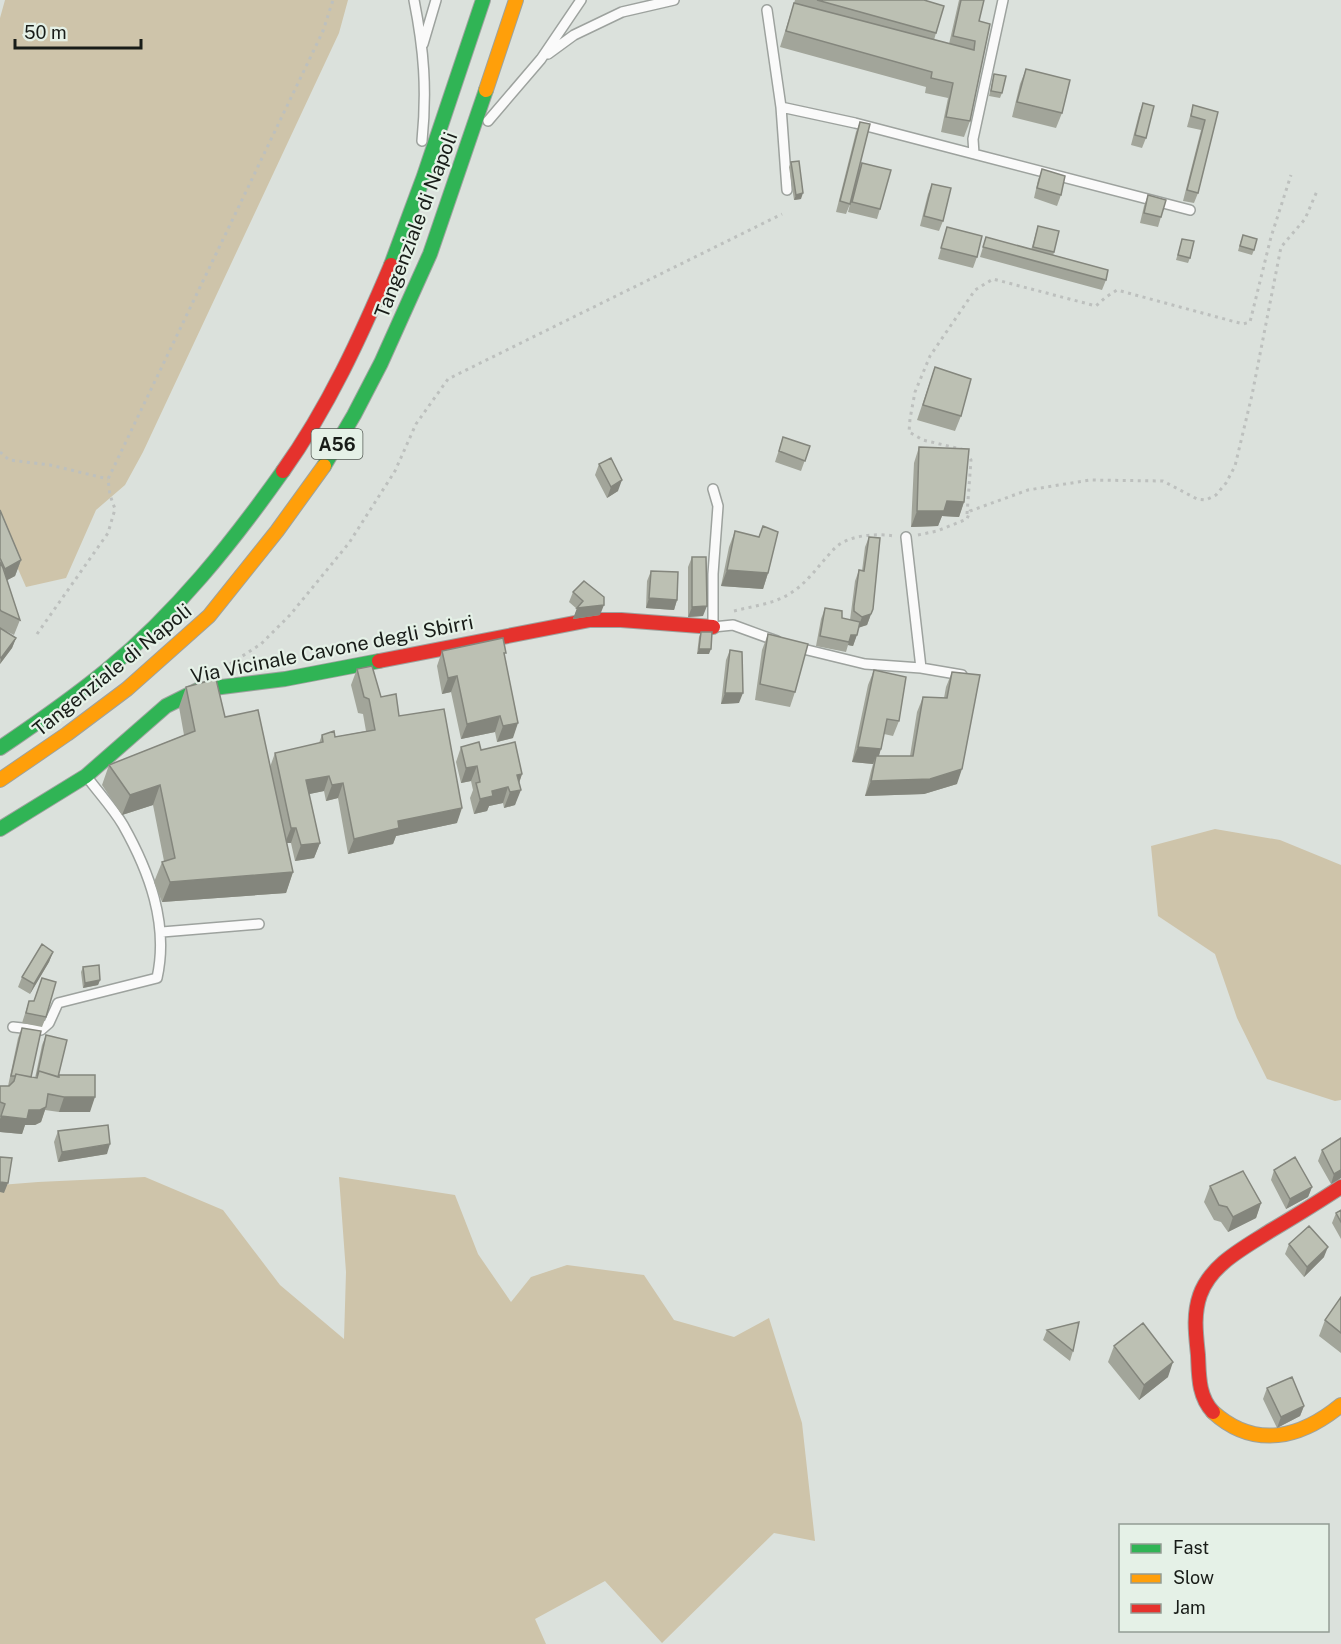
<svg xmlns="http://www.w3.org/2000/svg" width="1341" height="1644" viewBox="0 0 1341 1644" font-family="'Public Sans',sans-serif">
	<rect width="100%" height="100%" fill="#dbe1dc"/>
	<!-- green -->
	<path fill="#cec4aa" d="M5,0H348L339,33L143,452L125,485L96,510L66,578L26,587L0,528V18Z
		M1215,829L1280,840L1341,865V1100L1335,1101L1267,1079L1237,1018L1215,954L1158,916L1151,846Z
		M145,1177L223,1210L280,1285L344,1339L346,1272L339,1177L455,1195L478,1254L511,1302L531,1277L567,1265L644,1275L674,1320L734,1337L769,1318L802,1423L815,1541L774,1533L662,1643L605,1581L535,1619L546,1644H0V1185L38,1182Z"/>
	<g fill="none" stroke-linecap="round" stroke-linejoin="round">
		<defs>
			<path id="lane" d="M414,0C424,50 427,90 422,141
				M1003,0L973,139L974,154L1190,210
				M767,10L781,107L787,190
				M423,44L436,0
				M548,54L574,35L622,12L674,0
				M781,107L855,123L974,154
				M488,121L541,59L581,0
				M713,489L718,506L713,574V627L733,625L777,641
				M906,537L921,668
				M795,647L865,664L921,668L962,675
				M162,932L259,924
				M13,1027L41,1030L49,1023L58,1003L157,978C169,924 149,871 123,825C113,808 98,792 87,777"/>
			<path id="fast" d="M391,265L424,176L483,0
				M324,466L354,415L381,363L430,254L486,90
				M0,748C37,723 73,698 107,670C176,613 232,543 283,471
				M0,829L86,776L166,706L198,690L285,679L379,661"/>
			<path id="slow" d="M486,90L516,0
				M0,780L67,734L127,689L209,616L277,531L324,466
				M1213,1412C1255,1450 1301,1438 1341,1405"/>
			<path id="jam" d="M283,471C328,408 361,336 391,265
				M379,661L590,620H621L713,627
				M1213,1412C1198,1396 1199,1375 1198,1355C1196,1335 1193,1315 1200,1295C1211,1264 1244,1248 1270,1231C1294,1217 1318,1202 1341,1187"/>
		</defs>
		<!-- lane casing -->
		<use href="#lane" stroke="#9da29e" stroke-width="12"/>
		<!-- fast casing -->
		<use href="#fast" stroke="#9da29e" stroke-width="16"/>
		<!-- slow casing -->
		<use href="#slow" stroke="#9da29e" stroke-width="16"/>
		<!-- jam casing -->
		<use href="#jam" stroke="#9da29e" stroke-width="16"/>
		<!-- path -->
		<path stroke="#bdc0be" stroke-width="3" stroke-dasharray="3 4.5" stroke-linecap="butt" d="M0,452L9,460L50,465L108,479
			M967,514L971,460L965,450L923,440L909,432L910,419L915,392L930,356L975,290L993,279L1096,306L1106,297L1117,290L1243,324L1250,322L1271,237L1291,175
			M918,535L937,531L967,519L970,511L1028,490L1090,480L1163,481L1197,499L1206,500L1216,495L1226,483L1235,466L1252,395L1281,247L1305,219L1317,191
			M734,611C753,606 774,604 791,593C808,582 819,565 833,550C846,535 875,533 894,536
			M37,634L108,533L115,509L110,495L108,479L323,31L333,0
			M230,664L261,644L290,615L349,543L395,471L416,424L448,379L782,214"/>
		<!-- lane -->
		<use href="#lane" stroke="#fafafa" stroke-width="9"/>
		<!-- fast -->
		<use href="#fast" stroke="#30b455" stroke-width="14"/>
		<!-- slow -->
		<use href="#slow" stroke="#ff9f0a" stroke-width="14"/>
		<!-- jam -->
		<use href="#jam" stroke="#e5322d" stroke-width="14"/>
	</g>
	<!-- wall -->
	<path fill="#a2a59a" d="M795,0H924L936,33L934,40L949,44L959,0H984L979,21L970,121L964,137L941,132L948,98L925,93L926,87L780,47Z
		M1026,69L1062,113L1056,128L1012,117L1020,84Z
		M994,74L1002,93L1000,98L989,96Z
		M1143,103L1146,138L1142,148L1131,145L1139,114Z
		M1193,105L1218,112L1198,193L1194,203L1183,201L1201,130L1187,127Z
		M860,122L850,204L846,214L836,212L856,132Z
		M791,162L801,199L794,200L789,167Z
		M862,163L880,209L877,219L848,212L858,173Z
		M1042,169L1061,195L1057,206L1034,198L1038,180Z
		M932,184L943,221L939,231L920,226L928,194Z
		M1148,195L1161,217L1158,227L1140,223L1144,206Z
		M1038,226L1054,252L1053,256L1106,280L1102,290L980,257L986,237L1031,250Z
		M947,227L977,257L973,268L938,259Z
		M1182,239L1190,258L1188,263L1176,260Z
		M1241,240L1254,250L1252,255L1238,251Z
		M935,367L961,416L955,431L917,420Z
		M783,437L810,446L801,471L775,462Z
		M919,447L964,502L959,517L942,516L938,526L911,527L914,463Z
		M599,464L618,491L607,498L595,475Z
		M0,510L21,560L15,576L7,580L20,620L14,635L4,630L16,638L12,648L0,664Z
		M735,531L768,573L763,589L721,586L729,547Z
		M869,537L873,609L867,625L859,627L853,646L848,645L846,652L816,646L821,619L825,608L842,618L850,620L855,581L859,570L862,571L865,547Z
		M692,557L703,616L688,617V567Z
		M651,571L677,600L674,610L646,608L647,581Z
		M573,592L600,615L573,619L577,609L569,602Z
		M701,632L709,654H697L699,637Z
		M768,634L795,692L790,707L755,700L762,650Z
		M730,650L739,703L721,704L726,660Z
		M442,651L504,657L513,738L497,742L495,732L461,739L451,692L442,694L437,666Z
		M357,669L399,716L457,823L396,836L393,844L348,854L338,798L326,801L324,791L309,794L320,843L314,858L295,861L291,843H287L293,872L286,893L162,902L154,882L162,862L164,861L153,805L122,815L102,785L109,765L184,735L179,707L186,687L225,717L270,767L275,753L319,743L322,735L335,737L366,731L363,714L358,713L351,685Z
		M874,670L899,721L893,736L884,734L879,756H910L917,712L923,697L944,698L946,687L952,672L957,784L924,794L865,796L871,771L873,764L852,762L868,685Z
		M461,747L481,750L522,774L519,783L515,805L504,808L503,803L489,806L487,811L474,814L470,798L473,790L471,781L461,783L456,762Z
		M53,952L49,962L30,994L18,987L22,977Z
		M83,967L100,980L98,985L83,988L81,972Z
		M42,978L46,1017L42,1027L22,1023L29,1001H34Z
		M22,1028L31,1077L35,1078L42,1045L46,1035L58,1077L90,1112H59L45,1110L41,1122L35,1125H25L22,1134L0,1132V1086H8L18,1038Z
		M58,1131L107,1154L58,1162L54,1142Z
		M1341,1138V1178L1331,1184L1318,1161L1322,1150Z
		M1274,1170L1312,1187L1308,1197L1286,1209L1271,1180Z
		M1210,1186L1261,1203L1256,1218L1228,1232L1221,1222L1214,1220L1204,1202Z
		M1341,1210V1239L1332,1223L1336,1213Z
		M1289,1244L1324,1257L1304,1277L1285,1254Z
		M1341,1297V1353L1319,1336L1325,1320Z
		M1047,1330L1073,1351L1070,1361L1043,1340Z
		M1114,1346L1168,1377L1139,1400L1108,1362Z
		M1267,1388L1304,1406L1300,1416L1277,1428L1263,1399Z"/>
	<!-- shaded-wall -->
	<path fill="#84867d" d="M803,193L801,199L794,200L796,195Z
		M622,480L618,491L607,498L611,487Z
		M947,501L964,502L959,517L942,516L938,526L911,527L917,511Z
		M21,560L15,576L0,584L5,569Z
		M727,570L768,573L763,589L721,586Z
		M649,598L677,600L674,610L646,608Z
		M604,605L600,615L573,619L577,608Z
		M707,606L703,616L688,617L692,607Z
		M871,614L867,625L858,628L862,617Z
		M851,635H857L853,646L848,645Z
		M16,638L12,648L0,664L1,658Z
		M699,649H711L709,654H697Z
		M457,676L451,692L442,694L448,678Z
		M725,693H743L739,703L721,704Z
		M500,716L495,732L461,739L467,724Z
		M518,723L513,738L497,742L503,726Z
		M858,747L881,749L876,764V756L873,764L852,762Z
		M477,766L471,781L461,783L466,768Z
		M962,769L957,784L924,794L865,796L871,781Z
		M522,774L517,789V775Z
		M329,776L324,791L300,796L306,780Z
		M343,783L338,798L326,801L332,785Z
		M160,785L153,805L122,815L130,795Z
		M508,787L503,803L489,806L487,811L474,814L480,799L492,791Z
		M521,790L515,805L504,808L510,792Z
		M462,808L457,823L396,836L393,844L348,854L354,839L398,821Z
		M291,828H296L291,843H285Z
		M320,843L314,858L295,861L301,845Z
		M293,872L286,893L162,902L170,882Z
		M53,952L49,962L30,994L34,984Z
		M100,980L98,985L83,988L85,983Z
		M64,1097H95L90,1112H59Z
		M46,1107L41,1122L35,1125H25L22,1134L0,1132V1119L1,1116Z
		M110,1144L107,1154L58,1162L62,1152Z
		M1341,1170V1178L1331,1184L1334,1174Z
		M0,1182L8,1183L4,1193L0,1192Z
		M1312,1187L1308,1197L1286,1209L1290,1199Z
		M1261,1203L1256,1218L1228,1232L1233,1217Z
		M1328,1247L1324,1257L1304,1277L1307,1267Z
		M1173,1362L1168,1377L1139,1400L1144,1385Z
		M1304,1406L1300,1416L1277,1428L1281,1417Z"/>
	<!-- building -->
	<path fill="#bcc0b3" stroke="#84867d" stroke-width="1.5" d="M817,0H924L944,6L936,33Z
		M961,0H984L979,21L990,24L970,121L946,117L953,83L931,78L932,72L786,31L794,3L974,50L975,41L953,36Z
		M1026,69L1070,80L1062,113L1017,102Z
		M994,74L1006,76L1002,93L991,91Z
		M1143,103L1154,106L1146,138L1135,135Z
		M1193,105L1218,112L1198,193L1187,190L1205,120L1191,116Z
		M860,122L870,124L850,204L840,201Z
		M799,161L803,193L796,195L791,162Z
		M862,163L891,170L880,209L852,202Z
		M1042,169L1065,176L1061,195L1037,188Z
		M932,184L951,188L943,221L924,216Z
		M1148,195L1166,200L1161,217L1144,213Z
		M1038,226L1059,231L1054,252L1033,247Z
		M947,227L982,236L977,257L941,248Z
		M1243,235L1257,239L1254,250L1240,246Z
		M986,237L1108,270L1106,280L983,247Z
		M1182,239L1194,241L1190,258L1178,255Z
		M935,367L971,379L961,416L923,405Z
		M783,437L810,446L805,461L779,451Z
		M919,447L969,449L964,502L947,501L944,511H917Z
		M611,458L622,480L611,487L599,464Z
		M0,510L21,560L5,569L0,558Z
		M763,526L778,532L768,573L727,570L735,531L759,537Z
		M869,537L880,538L873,609L871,614L862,617L854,611V606L859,570L864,571Z
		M692,557H706L707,606L692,607Z
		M0,562L3,568L20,620L1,611L0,609Z
		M651,571L678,572L677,600L649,598Z
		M584,581L604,597V605L577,608L583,601L573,592Z
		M825,608L842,611V618L860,622L857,635H851L849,642L820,636Z
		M0,628L16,638L1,658L0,657Z
		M701,632H712L711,649H699Z
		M768,634L808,644L795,692L760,684Z
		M503,638L506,653H504L518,723L503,726L500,716L467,724L457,676L448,678L442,651Z
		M730,650L742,652L743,693H725Z
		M372,666L381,697L396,694L399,716L444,709L462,808L398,821L399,828L354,839L343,783L332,785L329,776L306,780L320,843L301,845L296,828H291L275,753L323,742L322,735L334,731L335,737L375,730L369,699L364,697L357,669Z
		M874,670L906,677L899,721L887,719L881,749L858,747Z
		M952,672L980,675L962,769L930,779L871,781L876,756H913L923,697L947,698Z
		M216,679L225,717L258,710L293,872L170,882L162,862L175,858L160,785L130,795L109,765L195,731L186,687Z
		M479,742L481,750L515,742L522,774L517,775L521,790L510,792L508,787L492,791L493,796L480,799L476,783L480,782L477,766L466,768L461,747Z
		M42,944L53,952L34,984L22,977Z
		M99,965L100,980L85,983L83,967Z
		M42,978L56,982L46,1017L26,1013L29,1001H34Z
		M22,1028L41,1031L31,1077L16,1074L15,1076H11Z
		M46,1035L67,1040L58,1077L39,1071L37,1076Z
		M39,1071L59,1077V1075H95V1097H64L48,1094L46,1107L40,1110H29L27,1119L1,1116L5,1104L0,1102V1086H9L14,1081L16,1074L37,1078Z
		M108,1125L110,1144L62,1152L58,1131Z
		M1341,1138V1170L1334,1174L1322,1150Z
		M0,1157L12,1158L8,1183L0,1182Z
		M1295,1157L1312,1187L1290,1199L1274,1170Z
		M1243,1171L1261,1203L1233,1217L1227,1207L1219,1205L1210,1186Z
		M1341,1210V1222L1336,1213Z
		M1309,1226L1328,1247L1307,1267L1289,1244Z
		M1341,1297V1333L1325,1320Z
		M1079,1322L1073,1351L1047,1330Z
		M1143,1323L1173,1362L1144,1385L1114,1346Z
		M1292,1377L1304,1406L1281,1417L1267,1388Z"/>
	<g text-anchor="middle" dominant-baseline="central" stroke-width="4.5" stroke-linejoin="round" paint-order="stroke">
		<!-- shield labels -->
		<rect fill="#e5f1e7" stroke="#565c56" stroke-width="1.5" x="311.5" y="429" width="51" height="30" rx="4.5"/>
		<g font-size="18" font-weight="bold" fill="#181c18">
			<text x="337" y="444">A56</text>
		</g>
		<!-- street labels -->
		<g font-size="20" fill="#181c18" stroke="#e5f1e7">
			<text transform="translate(416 225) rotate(-69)">Tangenziale di Napoli</text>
			<text transform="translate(332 649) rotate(-11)">Via Vicinale Cavone degli Sbirri</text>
			<text transform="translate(112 670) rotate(-39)">Tangenziale di Napoli</text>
		</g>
	</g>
	<!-- legend -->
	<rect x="1119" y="1524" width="210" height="108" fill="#e5f1e7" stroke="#939c94" stroke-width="1.5"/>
	<rect x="1131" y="1544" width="30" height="9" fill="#30b455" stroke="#939c94" stroke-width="1.5"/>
	<text x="1173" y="1554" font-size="18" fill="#181c18">Fast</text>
	<rect x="1131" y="1574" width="30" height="9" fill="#ff9f0a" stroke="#939c94" stroke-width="1.5"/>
	<text x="1173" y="1584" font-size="18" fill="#181c18">Slow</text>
	<rect x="1131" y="1604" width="30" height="9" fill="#e5322d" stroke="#939c94" stroke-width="1.5"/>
	<text x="1173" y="1614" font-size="18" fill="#181c18">Jam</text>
	<!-- scale -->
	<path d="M15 39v9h126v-9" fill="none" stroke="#181c18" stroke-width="3"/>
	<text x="24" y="39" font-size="18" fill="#181c18" stroke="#e5f1e7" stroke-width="4.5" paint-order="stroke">50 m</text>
</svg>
